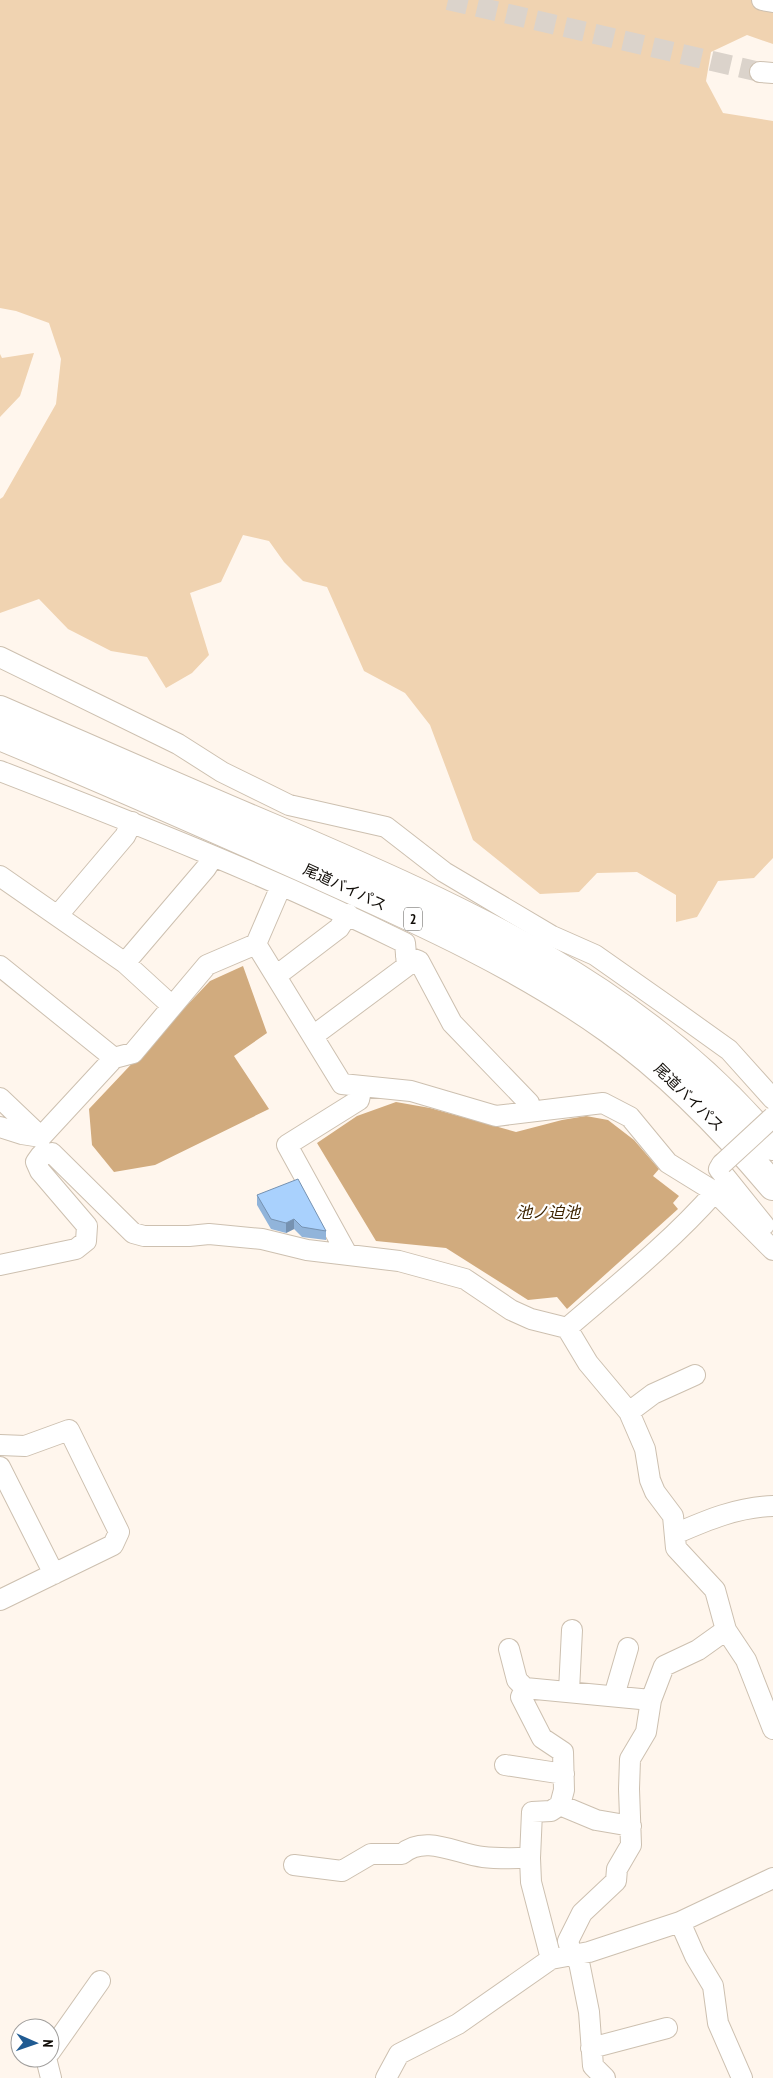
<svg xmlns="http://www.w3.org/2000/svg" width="773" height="2078" viewBox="0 0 773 2078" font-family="'PT Sans Narrow','Noto Sans JP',sans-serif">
	<rect width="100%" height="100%" fill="#fff6ed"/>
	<!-- green -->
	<path fill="#f0d3b1" d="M0,0H773V44L747,35L711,52L706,81L723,113L773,121V858L754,878L718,881L697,917L676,922V895L637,872L597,873L579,892L540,894L473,840L430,725L405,693L364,671L327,587L303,581L284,562L269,541L243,535L221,582L190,593L209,655L192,673L166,688L147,657L111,651L68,629L39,599L0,613V499L3,497L56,404L61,359L49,323L16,311L0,308Z
		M34,353L20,396L0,417V354L2,358Z"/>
	<!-- water -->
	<path fill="#d1ab7e" d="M243,966L267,1033L234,1056L269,1109L155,1165L114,1172L92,1145L89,1109L210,981Z
		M396,1102L430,1108L516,1132L562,1120L586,1116L608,1120L634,1140L659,1169L653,1176L679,1196L673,1203L678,1209L567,1309L557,1297L528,1300L446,1248L376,1241L317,1143L357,1116Z"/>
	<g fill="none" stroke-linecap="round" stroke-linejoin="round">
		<!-- minor-tunnel -->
		<path stroke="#dbd3cb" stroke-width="20" stroke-dasharray="20 10" stroke-linecap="butt" d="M448,0L760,72"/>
		<defs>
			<path id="minor" d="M762,0L773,2
				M760,72L773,73
				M0,657L178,744L222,772L289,805L386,827L444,872L552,936L595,955L669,1007L729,1050L773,1099
				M0,771C137,824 274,878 405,943L407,966L313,1036
				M0,876L125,963L172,1006
				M58,915L125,836L132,822
				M256,944L342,1084L411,1091L496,1116L603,1103L630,1117L668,1163L715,1192L773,1250
				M406,956L419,961L452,1023L529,1103L531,1111
				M125,963L206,868L213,857
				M0,966L114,1058
				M276,976L339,928L348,914
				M0,1098L41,1137
				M0,1127L22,1134L41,1137
				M41,1137L114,1058L133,1053L207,965L256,944L281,886
				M722,1164L719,1169L764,1225
				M347,1254L287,1145L359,1100L362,1086
				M0,1265L76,1249L86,1241L87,1226L40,1171L36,1162L41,1155L52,1153L133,1233L144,1236H189L209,1234L262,1239L307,1250L399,1261L465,1279L511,1310L531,1319L567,1328L588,1363L629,1412L645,1449L650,1480L655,1492L673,1516L676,1548L715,1590L726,1630L746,1660L773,1729
				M567,1328C617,1285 671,1242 715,1192
				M629,1412L653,1394L695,1375
				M0,1445L25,1446L69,1430L119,1532L113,1545L0,1600
				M0,1467L54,1574
				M675,1534C707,1520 738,1507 773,1506
				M509,1649L517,1680L525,1688
				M569,1691L572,1630
				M614,1696L628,1648
				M505,1765L564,1774
				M560,1805L596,1820L631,1826
				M530,1858L532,1812L551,1811L560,1805L564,1790L563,1752L542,1738L521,1697L525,1688L651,1700
				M294,1865L342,1871L371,1854H402C425,1834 457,1854 483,1857C498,1859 515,1858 530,1858L531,1882L551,1959
				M680,1922L695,1956L713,1986L718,2023L742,2078
				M591,2048L667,2028
				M50,2052L100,1981
				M46,2058L51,2078
				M386,2078L399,2054L458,2024L551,1959L589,1952L680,1922L773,1878
				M605,2078L593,2066L589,2012L579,1962L572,1955L568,1941L582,1913L616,1881L617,1869L631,1845L629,1789L630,1759L646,1732L651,1700L664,1666L698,1650L726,1630"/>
			<path id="highway" d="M0,710C92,750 184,791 277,830C461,909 642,988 773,1146
				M0,736C106,780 212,827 317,874C417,919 520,965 609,1029C671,1073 724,1128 773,1186"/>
		</defs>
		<!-- minor casing -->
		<use href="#minor" stroke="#cdc0b0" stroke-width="22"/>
		<!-- highway casing -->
		<use href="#highway" stroke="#cdc0b0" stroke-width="30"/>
		<!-- minor -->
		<use href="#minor" stroke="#fff" stroke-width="20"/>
		<!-- highway -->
		<use href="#highway" stroke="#fff" stroke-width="28"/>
		<defs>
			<path id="minor-bridge" d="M722,1164L773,1117"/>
		</defs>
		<!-- minor-bridge casing -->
		<use href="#minor-bridge" stroke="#cdc0b0" stroke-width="22" stroke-linecap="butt"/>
		<!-- minor-bridge -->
		<use href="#minor-bridge" stroke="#fff" stroke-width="20"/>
	</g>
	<!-- wall -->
	<path fill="#91b4da" d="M257,1195L326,1231V1240L302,1237L294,1229L286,1233L271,1229L257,1205Z"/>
	<!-- shaded-wall -->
	<path fill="#7692b1" d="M294,1219V1229L286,1233V1223Z"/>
	<!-- building -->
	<path fill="#a9d1fd" stroke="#7692b1" d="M298,1179L326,1231L302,1227L294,1219L286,1223L271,1219L257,1195Z"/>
	<g text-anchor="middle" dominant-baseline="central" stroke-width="4.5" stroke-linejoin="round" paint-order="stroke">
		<!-- shield labels -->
		<rect fill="#fff" stroke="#585652" stroke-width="1" x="404" y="907.5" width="18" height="23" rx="4"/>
		<g font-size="14" font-weight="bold" fill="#110d08">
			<text x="413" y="919">2</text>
		</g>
		<!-- street labels -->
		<g font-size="15" fill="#110d08" stroke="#fff">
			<text transform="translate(345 887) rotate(25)">尾道バイパス</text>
			<text transform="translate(689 1097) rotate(44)">尾道バイパス</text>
		</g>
		<!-- water labels -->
		<g font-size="16" font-style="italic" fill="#3e2400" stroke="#fff">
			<text x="548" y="1212">池ノ迫池</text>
		</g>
	</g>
	<!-- north arrow -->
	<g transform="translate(35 2043) rotate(92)"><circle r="24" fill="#ffffff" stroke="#a09e9c"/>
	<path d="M0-4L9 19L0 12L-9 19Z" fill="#205b92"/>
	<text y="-8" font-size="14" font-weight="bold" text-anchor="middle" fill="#110d08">N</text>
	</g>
</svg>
